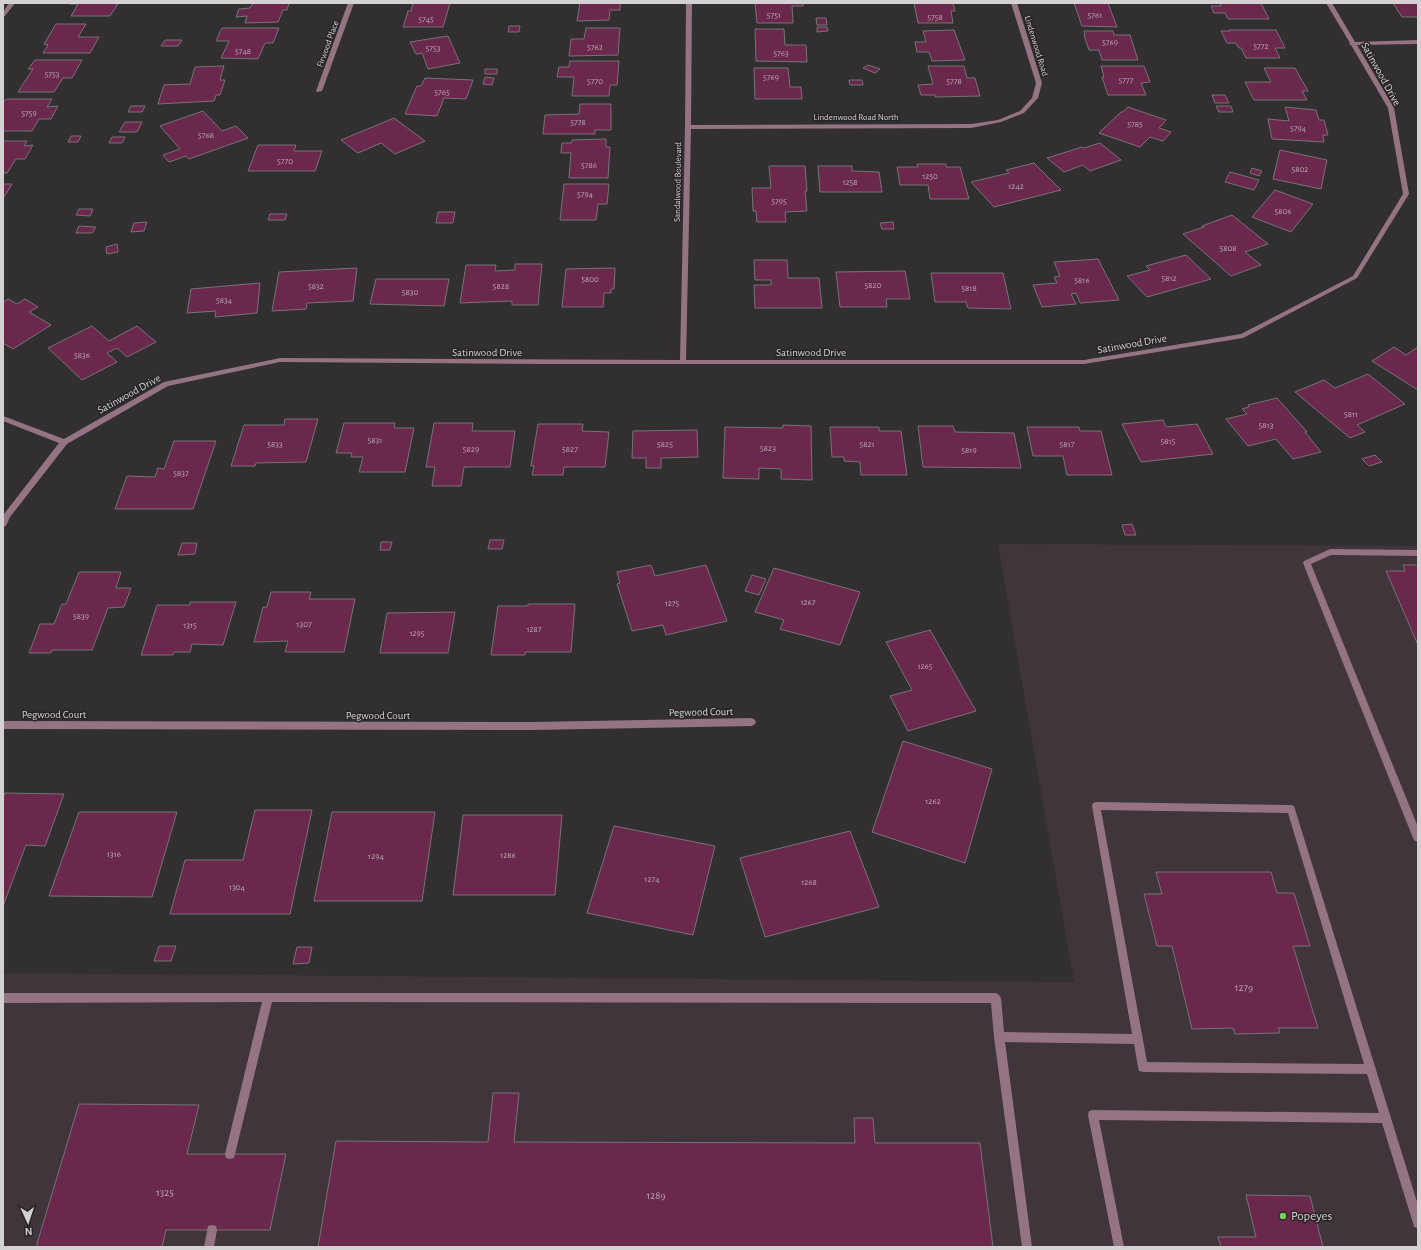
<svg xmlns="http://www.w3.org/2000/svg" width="1421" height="1250" viewBox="0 0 1421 1250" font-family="'Alegreya Sans',sans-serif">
	<rect width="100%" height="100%" fill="#322f31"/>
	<!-- built -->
	<path fill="#3f353a" d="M998,544L1418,546V1247H3V973L1074,982Z"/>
	<!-- building -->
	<path fill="#6b284d" stroke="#777375" d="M71,3H110L118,4L110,16H71L78,4H70Z
		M253,3H289L287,10H283L278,22L245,23L247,16L236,17L239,9L250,8Z
		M413,3H450L443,27H403L408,11H411Z
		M580,3H620V10H610L609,20L577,21Z
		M750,3H803V6H792L793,23H757L755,3Z
		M914,3H953L955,11H951L953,23H918Z
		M1074,3H1108L1117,27L1082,26Z
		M1220,3H1261L1269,19H1228L1225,13H1214L1211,6H1221Z
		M1393,3H1418V17H1402Z
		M816,18H826L827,25H817Z
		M56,24H86L78,37H99L90,53H43L48,45L44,44Z
		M509,26H520L519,32H508Z
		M817,27H827L828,31L817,32Z
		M222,28H279L273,43H265L258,59L221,58L229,41H216Z
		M586,28H620L618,55L569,56L571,39H584Z
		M755,29H784L785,45H806L807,62L756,61Z
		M954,30L965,60L932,61L929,52H917L915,42H926L923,31Z
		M1229,30H1276L1285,48H1275L1280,58H1246L1241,48H1239L1236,43H1227L1221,31H1230Z
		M1084,31H1113L1114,35H1130L1138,60H1102L1099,50H1089L1084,35H1085Z
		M448,36L460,63L428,69L422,53L416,54L410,42Z
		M165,40H182L178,46H161Z
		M35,60H82L72,78H63L54,92H18L33,69H28Z
		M570,61H619L617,85H610L609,96H572L574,77H557L559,67H569Z
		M868,65L880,69L875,73L863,68Z
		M224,66L220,80H225L220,95H216L214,101L158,104L164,85L190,84L195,67Z
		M928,66H964L967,78H975L980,96L935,97V95H921L918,85L933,84Z
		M1101,66H1144L1150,82L1141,83L1146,95H1108L1102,77H1104Z
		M754,68H788L790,87H801L802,99H755Z
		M1264,68H1295L1308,91H1302L1307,100H1254L1245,82H1271Z
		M485,69H497V74H485Z
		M485,77L494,78L492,85L483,84Z
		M425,78L473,80L466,99L444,98L437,116L405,114L417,86H421Z
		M849,80H862L863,85H850Z
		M1212,95H1225L1229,103H1215Z
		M6,99H52L47,107L58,106L51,119H39L32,131H3V103Z
		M580,104H611V130H595V134H543L545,115L579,114Z
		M131,106H145L142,112H128Z
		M1216,106H1231L1233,112H1219Z
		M1128,107L1166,120L1159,128L1171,132L1163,141L1150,137L1140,147L1099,133L1121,112H1123Z
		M1285,107L1316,110L1319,120H1324L1328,135H1323L1324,142L1272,139L1268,119L1289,121Z
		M203,111L222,131L236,126L248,138L189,159L186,156L169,162L163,155L180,149L160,126Z
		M394,118L425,141L395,154L381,143L358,153L341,140Z
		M125,122H142L137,132H119Z
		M71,136H81L78,142H68Z
		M112,137H125L122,143H109Z
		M606,139V147H610L608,178H569L571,153H561L562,143H571L572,140Z
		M3,141H27L24,146L33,145L25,159H16L7,173H3Z
		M1100,143L1121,160L1090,171L1083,165L1064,172L1047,158L1082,147L1084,148Z
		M258,145H296L294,151H322L315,171H248Z
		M1280,150L1327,160L1321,189L1273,179Z
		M1034,163L1061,190L994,207L971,182L1009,173L1006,170Z
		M917,164H946V167H960L969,199H930L928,185H900L897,167H918Z
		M769,166H805L807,191H805L807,211L785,212L786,222H757L756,211H753L752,188H771Z
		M818,166H852V171L879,172L882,192H820Z
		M1252,168L1262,171L1259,176L1250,173Z
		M1230,172L1259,180L1254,190L1225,182Z
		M3,184H12L4,197H3Z
		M564,184H609L607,204H598L596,220H560Z
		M1275,190L1313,204L1291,232L1252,217Z
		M79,209H93L90,216L76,215Z
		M438,212H455L453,223H436Z
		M270,214H287L285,220H268Z
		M1232,215L1268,244L1245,252L1261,265L1231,276L1183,234L1204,227L1202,226Z
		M147,222L144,231L131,232L134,223Z
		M893,222L894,229H882L880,223Z
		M79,226L96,227L92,233H76Z
		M117,244L118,252L107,254L106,247Z
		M1186,255L1211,279L1147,297L1127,276L1150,270L1146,266Z
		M1098,259L1119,300L1080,303L1076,293L1071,294L1076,304L1042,307L1033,285L1057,283L1054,277L1060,276L1054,262Z
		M754,260H787L788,278H819L822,308H755L754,285H771V280H755Z
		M515,264H542L538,305H512V301L460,303L466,265H496L495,271L515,270Z
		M357,268L353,301L307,303L306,309L272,311L279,272Z
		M615,268L614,289H611V293H604L603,307H562L566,269Z
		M905,271L910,299H886L887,307H840L836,272Z
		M931,273H1003L1011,309L968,308L966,302H935Z
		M376,279H449L444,306L370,304Z
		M260,283L257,313L215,317L216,311L187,313L191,289Z
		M8,299L17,304L25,299L38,307L29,312L51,325L13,349L3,343V302Z
		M92,326L109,341L137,326L156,342L127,357L117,348L107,353L117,362L82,380L48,348Z
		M1394,347L1406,355L1418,347V390L1372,361Z
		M1368,374L1405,404L1357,425L1365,432L1350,438L1295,392L1324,380L1335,388Z
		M1277,398L1307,432H1305L1321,452L1293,459L1276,439L1248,446L1226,419L1247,414L1242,409L1249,407L1248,405Z
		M285,419H318L306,462L256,463L255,466H231L244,425H284Z
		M1163,420L1166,427L1197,424L1213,454L1141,462L1122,424Z
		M344,423H395L394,428H414L405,472H359L363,457H351L352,453H336Z
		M434,423H473L472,431H515L510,467H464L461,486H432L435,467H426Z
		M538,424H583L582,431L609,432L605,467H564L563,475H532L534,466H531Z
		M783,425L811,426L812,480L781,479V469L759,468V479L723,478L725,427L783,428Z
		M918,426H953L955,432L1014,433L1021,468L923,467Z
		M830,427H879V431H901L907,475H861L860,462L844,461V457H832Z
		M1027,427H1079L1080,431H1101L1112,475H1067L1063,456H1033Z
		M697,430L698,457L661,458V468H646V458H632L633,431Z
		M174,441H216L193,509H115L127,476L155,477L158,468L164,469Z
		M1375,455L1382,462L1369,466L1362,459Z
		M1132,524L1136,535H1125L1122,525Z
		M490,540H504L502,549H488Z
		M381,542H392L390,550H380Z
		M182,543H197L195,554L178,555Z
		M651,565L655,576L706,565L727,621L666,635L663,625L632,631L617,584L620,583L617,572Z
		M1403,565H1418V645L1386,571H1405Z
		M774,568L860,592L840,645L780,629L784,620L755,612Z
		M79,572H121L116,588H131L124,607L108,608L92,650H52L51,653H29L40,624H54L62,604H66Z
		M752,575L766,579L759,595L745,591Z
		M271,592H311L309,599H355L344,652H285L288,641L254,642L263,607H267Z
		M190,602H236L223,645L192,644L190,652H174L173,655H141L157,605H190Z
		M528,604H575L571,652H525V655H491L498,606H528Z
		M455,612L448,653H380L387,613Z
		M930,630L976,711L908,731L890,696L912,690L886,642Z
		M903,741L992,769L965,863L872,832Z
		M5,793L64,794L45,846L26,845L3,906V797Z
		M255,810H312L290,914H170L185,860H243Z
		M79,812H177L152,897L49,896Z
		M332,812H435L422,901H314Z
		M463,815H562L555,895H453Z
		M614,826L715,846L693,935L587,913Z
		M850,831L879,907L765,937L740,858Z
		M1156,872H1271L1277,893H1294L1310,946H1293L1318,1028H1278L1280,1033L1235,1034L1233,1028L1192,1029L1172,946H1157L1144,894H1162Z
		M159,946H176L171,961H154Z
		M297,947H312L309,963L293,964Z
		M493,1093H519L514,1142L855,1143L854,1118H873L875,1143H980L993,1247H318L336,1141L488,1142Z
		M79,1104L199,1105L187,1154H286L270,1230H166L162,1247H36Z
		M1246,1195L1310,1196L1323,1247H1221L1218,1237H1256Z"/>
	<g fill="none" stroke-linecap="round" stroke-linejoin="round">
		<!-- lane -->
		<path fill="#947383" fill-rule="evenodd" d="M1330,549L1418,550V556L1331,555L1311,564L1418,827V842L1415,841L1413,838L1303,563L1304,561Z
			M1096,802L1291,805L1294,806L1418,1205V1228L1414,1227L1413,1223L1382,1123L1099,1120L1124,1247H1114L1088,1115L1089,1111L1093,1110L1379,1113L1367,1074L1143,1072L1139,1071L1138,1067L1134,1044L1005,1042L1032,1247H1022L994,1037L991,1003L272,1002L235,1154L234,1158L230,1159L226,1158L225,1154L262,1002L3,1003V993H996L999,995L1001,998L1004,1032L1132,1034L1092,806L1093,803ZM1101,810L1288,813L1364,1064L1147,1062Z
			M212,1225L216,1226L217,1230L214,1247H204L208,1226Z"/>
		<!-- street -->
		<path fill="#947383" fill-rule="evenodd" d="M9,3H15L5,16L3,17V12Z
			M348,3H354L322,91L317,92L316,91Z
			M686,3H692L691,125L971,124L998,120L1020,111L1032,98L1036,83L1011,3H1017L1042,83L1038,98L1024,113L1001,122L971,128L691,129L686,360H1084L1241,334L1353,276L1403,194L1388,108L1351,45L1349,44L1350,43L1326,3H1332L1355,42L1418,40V44L1357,45L1394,108L1409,194L1357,278L1243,338L1084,364H544L280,362L168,386L67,444L10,517L6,526L3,527V517L4,514L59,443L3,421V416L64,439L164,382L280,358L680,360L685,127Z
			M752,718L755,720L756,722L755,724L752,726L533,730L3,729V721L533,722Z"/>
	</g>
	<!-- markers -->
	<circle fill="#78d158" stroke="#292527" stroke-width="1.5" cx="1283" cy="1216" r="4"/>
	<g text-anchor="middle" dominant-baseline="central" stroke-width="3" stroke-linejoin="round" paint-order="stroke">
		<!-- number labels -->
		<g font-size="9" fill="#baa7b1">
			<text x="774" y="15">5751</text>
			<text x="1095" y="15">5761</text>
			<text x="935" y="17">5758</text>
			<text x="426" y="19">5745</text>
			<text x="1110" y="42">5769</text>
			<text x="1261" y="46">5772</text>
			<text x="595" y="47">5762</text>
			<text x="433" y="48">5753</text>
			<text x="243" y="51">5748</text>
			<text x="781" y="53">5763</text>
			<text x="52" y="74">5753</text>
			<text x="771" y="77">5769</text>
			<text x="1126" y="80">5777</text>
			<text x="595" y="81">5770</text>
			<text x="954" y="81">5778</text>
			<text x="442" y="92">5765</text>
			<text x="29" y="113">5759</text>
			<text x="578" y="122">5778</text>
			<text x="1135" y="124">5785</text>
			<text x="1298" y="128">5794</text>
			<text x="206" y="135">5768</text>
			<text x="285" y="161">5770</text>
			<text x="589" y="165">5786</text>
			<text x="1300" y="169">5802</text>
			<text x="930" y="176">1250</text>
			<text x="850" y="182">1258</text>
			<text x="1016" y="186">1242</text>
			<text x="585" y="194">5794</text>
			<text x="779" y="201">5795</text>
			<text x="1283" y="211">5806</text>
			<text x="1228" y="248">5808</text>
			<text x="1169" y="278">5812</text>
			<text x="590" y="279">5800</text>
			<text x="1082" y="280">5816</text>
			<text x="873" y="285">5820</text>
			<text x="316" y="286">5832</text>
			<text x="501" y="286">5828</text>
			<text x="969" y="288">5818</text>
			<text x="410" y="292">5830</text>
			<text x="224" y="300">5834</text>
			<text x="82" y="355">5836</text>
			<text x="1351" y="414">5811</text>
			<text x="1266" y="425">5813</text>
			<text x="375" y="440">5831</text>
			<text x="1168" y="441">5815</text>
			<text x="275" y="444">5833</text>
			<text x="665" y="444">5825</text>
			<text x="867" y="444">5821</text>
			<text x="1067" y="444">5817</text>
			<text x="768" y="448">5823</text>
			<text x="471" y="449">5829</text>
			<text x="570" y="449">5827</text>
			<text x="969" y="450">5819</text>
			<text x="181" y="473">5837</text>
			<text x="808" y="602">1267</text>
			<text x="672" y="603">1275</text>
			<text x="81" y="616">5839</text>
			<text x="304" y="624">1307</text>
			<text x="190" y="625">1315</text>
			<text x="534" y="629">1287</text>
			<text x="417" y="633">1295</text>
			<text x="925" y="666">1265</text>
			<text x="933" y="801">1262</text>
			<text x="114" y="854">1316</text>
			<text x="508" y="855">1286</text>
			<text x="376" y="856">1294</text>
			<text x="652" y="879">1274</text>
			<text x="809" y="882">1268</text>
			<text x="237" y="887">1304</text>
		</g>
		<!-- far-street labels -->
		<g font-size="9" fill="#d4d1d2" stroke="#292527">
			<text transform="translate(328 44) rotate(-70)">Firwood Place</text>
			<text transform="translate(1036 46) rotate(73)">Lindenwood Road</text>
			<text x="856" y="117">Lindenwood Road North</text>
			<text transform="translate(678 182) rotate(-89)">Sandalwood Boulevard</text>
		</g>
		<!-- street labels -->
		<g font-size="11" fill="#d4d1d2" stroke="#292527">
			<text transform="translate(1381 74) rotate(61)">Satinwood Drive</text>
			<text transform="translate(1132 344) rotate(-10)">Satinwood Drive</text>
			<text x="487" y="352">Satinwood Drive</text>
			<text x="811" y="352">Satinwood Drive</text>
			<text transform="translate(129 394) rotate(-29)">Satinwood Drive</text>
			<text transform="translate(701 712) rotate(-1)">Pegwood Court</text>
			<text x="54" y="714">Pegwood Court</text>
			<text x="378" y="715">Pegwood Court</text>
		</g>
		<!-- near-number labels -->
		<g font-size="11" fill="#baa7b1">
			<text x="1244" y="987">1279</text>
			<text x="165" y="1192">1325</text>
			<text x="656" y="1195">1289</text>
		</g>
		<!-- near-poi labels -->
		<g font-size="13" fill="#d4d1d2" stroke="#292527" text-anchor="start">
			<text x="1291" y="1216">Popeyes</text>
		</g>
	</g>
	<!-- border -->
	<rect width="1421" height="1250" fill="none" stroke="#d4d1d2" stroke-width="8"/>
	<!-- north arrow -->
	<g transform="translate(28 1222) rotate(177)" stroke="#292527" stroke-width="3" paint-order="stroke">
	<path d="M0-3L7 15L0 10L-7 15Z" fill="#d4d1d2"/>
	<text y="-6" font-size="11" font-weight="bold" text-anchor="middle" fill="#d4d1d2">N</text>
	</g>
</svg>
